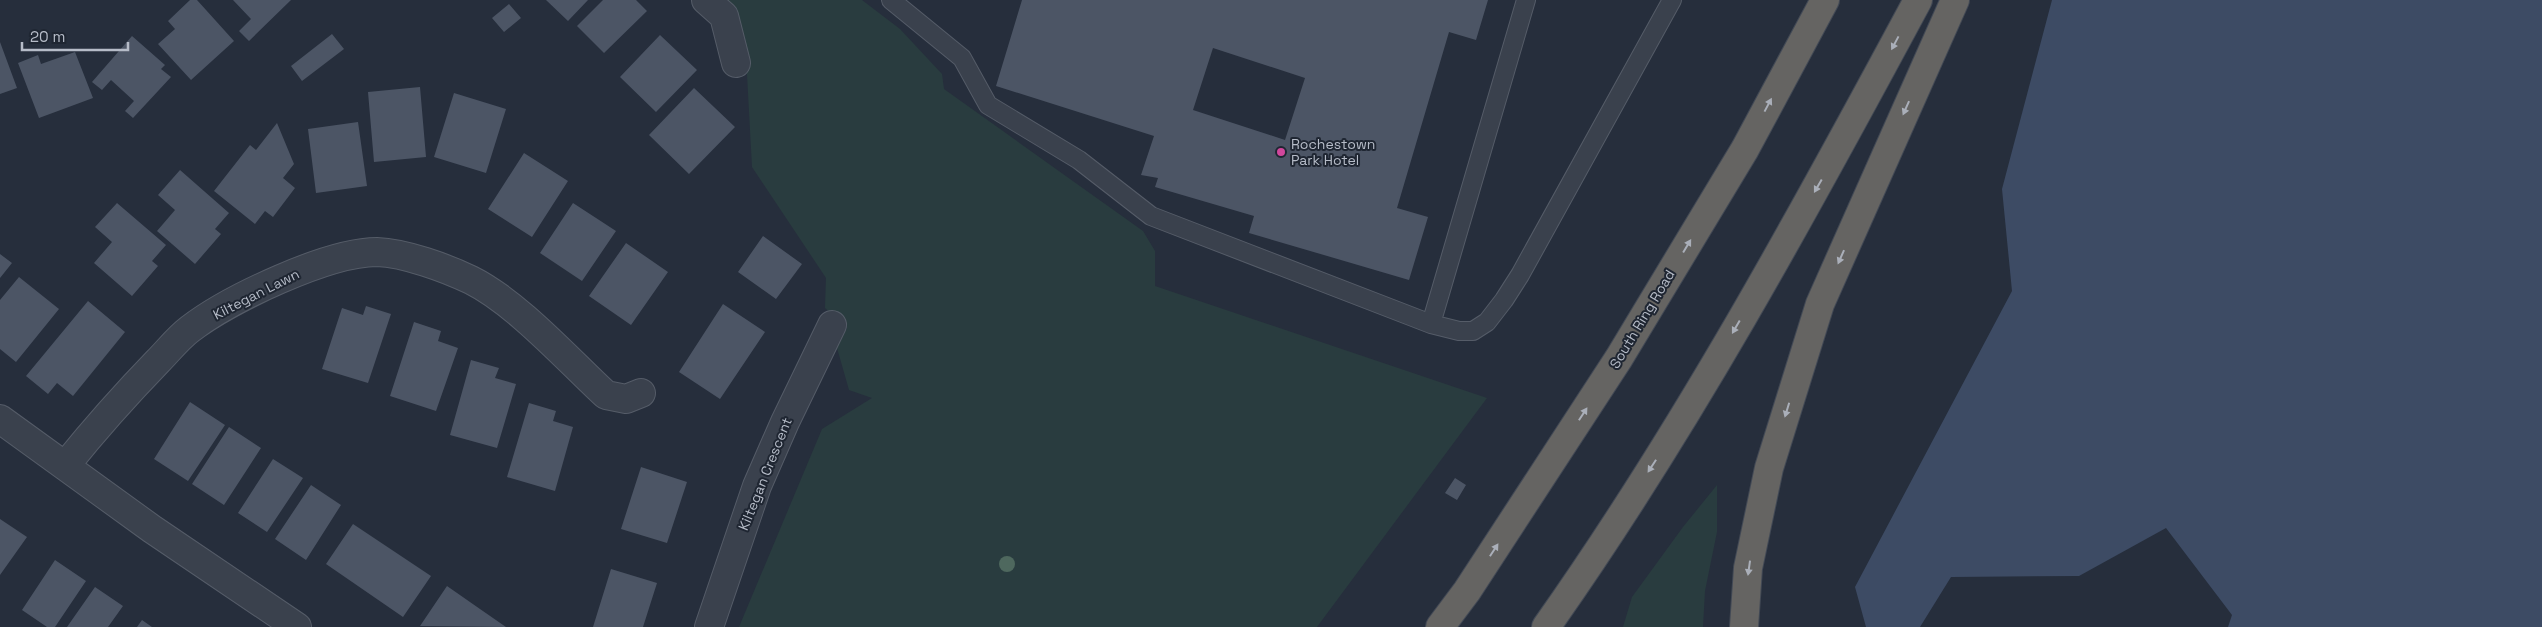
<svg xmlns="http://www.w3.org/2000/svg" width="2542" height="627" viewBox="0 0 2542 627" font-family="'Space Grotesk',sans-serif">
	<rect width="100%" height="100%" fill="#262e3c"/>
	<!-- green -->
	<path fill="#293c3f" d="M722,0H862L900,29L942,74L944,89L1143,231L1155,251V286L1487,398L1317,627H739L822,429L872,398L849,390L837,348L847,328L825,308L826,278L752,167L746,56Z
		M1717,485V532L1705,591L1703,627H1623L1632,597L1683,527Z"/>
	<!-- water -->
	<path fill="#3d4b64" d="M2052,0H2542V627H2228L2232,615L2166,528L2079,576L1951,577L1920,627H1866L1855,587L2012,291L2002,189Z"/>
	<!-- building -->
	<path fill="#4c5565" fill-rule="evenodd" d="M190,0H197L234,41L191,80L158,44L175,29L168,21Z
		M233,0H291L249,41L239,31L251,19Z
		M546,0H588L568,21Z
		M603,0H636L647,11L604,53L577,26Z
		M1022,0H1488L1476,40L1449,32L1397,208L1428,217L1409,280L1249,233L1254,216L1155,187L1158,178L1141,175L1154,136L996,86ZM1213,48L1305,78L1285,140L1193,110Z
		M509,4L521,18L504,32L492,18Z
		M332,34L344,49L302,81L291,66Z
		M660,35L697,70L656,112L620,77Z
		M132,36L165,65L161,69L171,77L133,118L125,111L134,101L111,80L102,90L92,82Z
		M0,42L17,88L0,94Z
		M75,52L93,98L39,118L18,63L38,55L41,64Z
		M420,87L426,157L374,162L368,92Z
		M694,88L735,127L689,174L649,135Z
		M454,93L506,109L486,173L434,157Z
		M358,122L367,186L316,193L308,129Z
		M277,123L294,164L283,178L295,188L273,217L265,211L255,224L214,191L250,145L256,150Z
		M524,153L568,181L532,237L488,209Z
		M180,170L229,213L215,229L221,234L195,264L157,231L175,210L158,195Z
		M117,203L166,245L152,261L158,266L132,296L94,263L112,242L95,227Z
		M573,203L616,231L582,281L540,253Z
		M763,236L802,264L776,299L738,272Z
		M626,243L668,272L631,325L589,296Z
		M0,254L12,263L0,278Z
		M19,277L59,309L16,362L0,349V300Z
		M88,301L125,332L73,396L57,383L48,394L26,376Z
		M723,304L765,332L720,399L679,372Z
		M366,306L391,314L368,383L322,369L342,308L363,315Z
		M414,322L441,331L438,341L458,348L436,411L390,396Z
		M471,360L499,368L495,378L516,384L497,448L450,435Z
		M190,402L225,425L188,481L154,459Z
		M529,403L556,411L553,421L573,427L555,491L507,477Z
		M229,427L261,448L224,505L192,484Z
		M273,459L303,478L267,532L238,513Z
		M641,467L687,482L667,543L621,529Z
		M1455,478L1466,485L1457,500L1445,493Z
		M311,485L341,505L306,560L275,539Z
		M0,519L27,537L0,575Z
		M353,524L431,576L403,617L326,564Z
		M55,560L86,581L55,627H47L22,610Z
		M611,569L657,583L643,627H593Z
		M447,586L480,609L506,627L420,626Z
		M95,587L123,606L108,627H67Z
		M142,620L152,627H137Z"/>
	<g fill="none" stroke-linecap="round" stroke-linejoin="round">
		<defs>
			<path id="service" d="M891,0L962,58L988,105L1079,160L1151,216L1431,324L1459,331H1473L1487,322L1504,300L1520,275L1672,0
				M1431,324L1526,0"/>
			<path id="minor" d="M706,0L724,16L736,63
				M0,419L152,529L297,627
				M65,466C94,430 125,395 158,361C168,351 178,338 190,329C229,299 328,252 377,252C405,253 446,268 471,280C517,303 567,359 606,395L626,399L641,393
				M709,627L757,486L785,422L832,325"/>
			<path id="trunk" d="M1440,627L1467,591L1619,358L1745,149L1825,0
				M1546,627C1686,429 1803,214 1918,0
				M1744,627L1748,568L1769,468L1820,304L1955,0"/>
		</defs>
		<!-- service casing -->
		<use href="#service" stroke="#555c68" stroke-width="20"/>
		<!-- minor casing -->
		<use href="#minor" stroke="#555c68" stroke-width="30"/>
		<!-- trunk casing -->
		<use href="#trunk" stroke="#424955" stroke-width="30"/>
		<!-- service -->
		<use href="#service" stroke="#3a414d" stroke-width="18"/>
		<!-- minor -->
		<use href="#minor" stroke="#3a414d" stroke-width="28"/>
		<!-- trunk -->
		<use href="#trunk" stroke="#656462" stroke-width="28"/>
	</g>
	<!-- trees -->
	<circle fill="#4e685e" cx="1007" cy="564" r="8"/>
	<!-- one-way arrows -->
	<defs><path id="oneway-solid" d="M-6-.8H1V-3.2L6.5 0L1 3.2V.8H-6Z" transform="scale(1.25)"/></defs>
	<g fill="#aaafb9">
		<use href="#oneway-solid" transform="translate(1895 43) rotate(118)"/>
		<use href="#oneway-solid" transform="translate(1768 105) rotate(-62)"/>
		<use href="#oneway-solid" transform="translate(1906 108) rotate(114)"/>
		<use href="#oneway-solid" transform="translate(1818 186) rotate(120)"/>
		<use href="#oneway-solid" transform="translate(1687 246) rotate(-59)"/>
		<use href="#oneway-solid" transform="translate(1841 257) rotate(114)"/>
		<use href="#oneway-solid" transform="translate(1736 327) rotate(120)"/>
		<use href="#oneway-solid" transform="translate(1787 410) rotate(107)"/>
		<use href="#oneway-solid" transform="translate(1583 414) rotate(-57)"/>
		<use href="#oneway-solid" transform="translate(1652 466) rotate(123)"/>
		<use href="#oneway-solid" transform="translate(1494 550) rotate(-57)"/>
		<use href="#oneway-solid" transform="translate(1749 568) rotate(98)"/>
	</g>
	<!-- markers -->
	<circle fill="#d1479c" stroke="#1f2632" stroke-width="2" cx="1281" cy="152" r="5"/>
	<g text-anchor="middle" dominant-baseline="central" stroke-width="4" stroke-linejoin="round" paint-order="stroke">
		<!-- poi labels -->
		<g font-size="14" fill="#b6bcc8" stroke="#1f2632" text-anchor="start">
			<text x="1291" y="144">Rochestown<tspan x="1291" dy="16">Park Hotel</tspan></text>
		</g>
		<!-- street labels -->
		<g font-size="14" fill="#b6bcc8" stroke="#1f2632">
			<text transform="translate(256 294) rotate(-27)">Kiltegan Lawn</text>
			<text transform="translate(1642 319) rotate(-59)">South Ring Road</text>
			<text transform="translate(765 474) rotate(-68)">Kiltegan Crescent</text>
		</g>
	</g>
	<!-- scale -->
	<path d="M22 42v8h106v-8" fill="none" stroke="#b6bcc8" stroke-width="2.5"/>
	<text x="30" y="42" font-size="15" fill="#b6bcc8" stroke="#1f2632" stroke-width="4" paint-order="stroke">20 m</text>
</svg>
